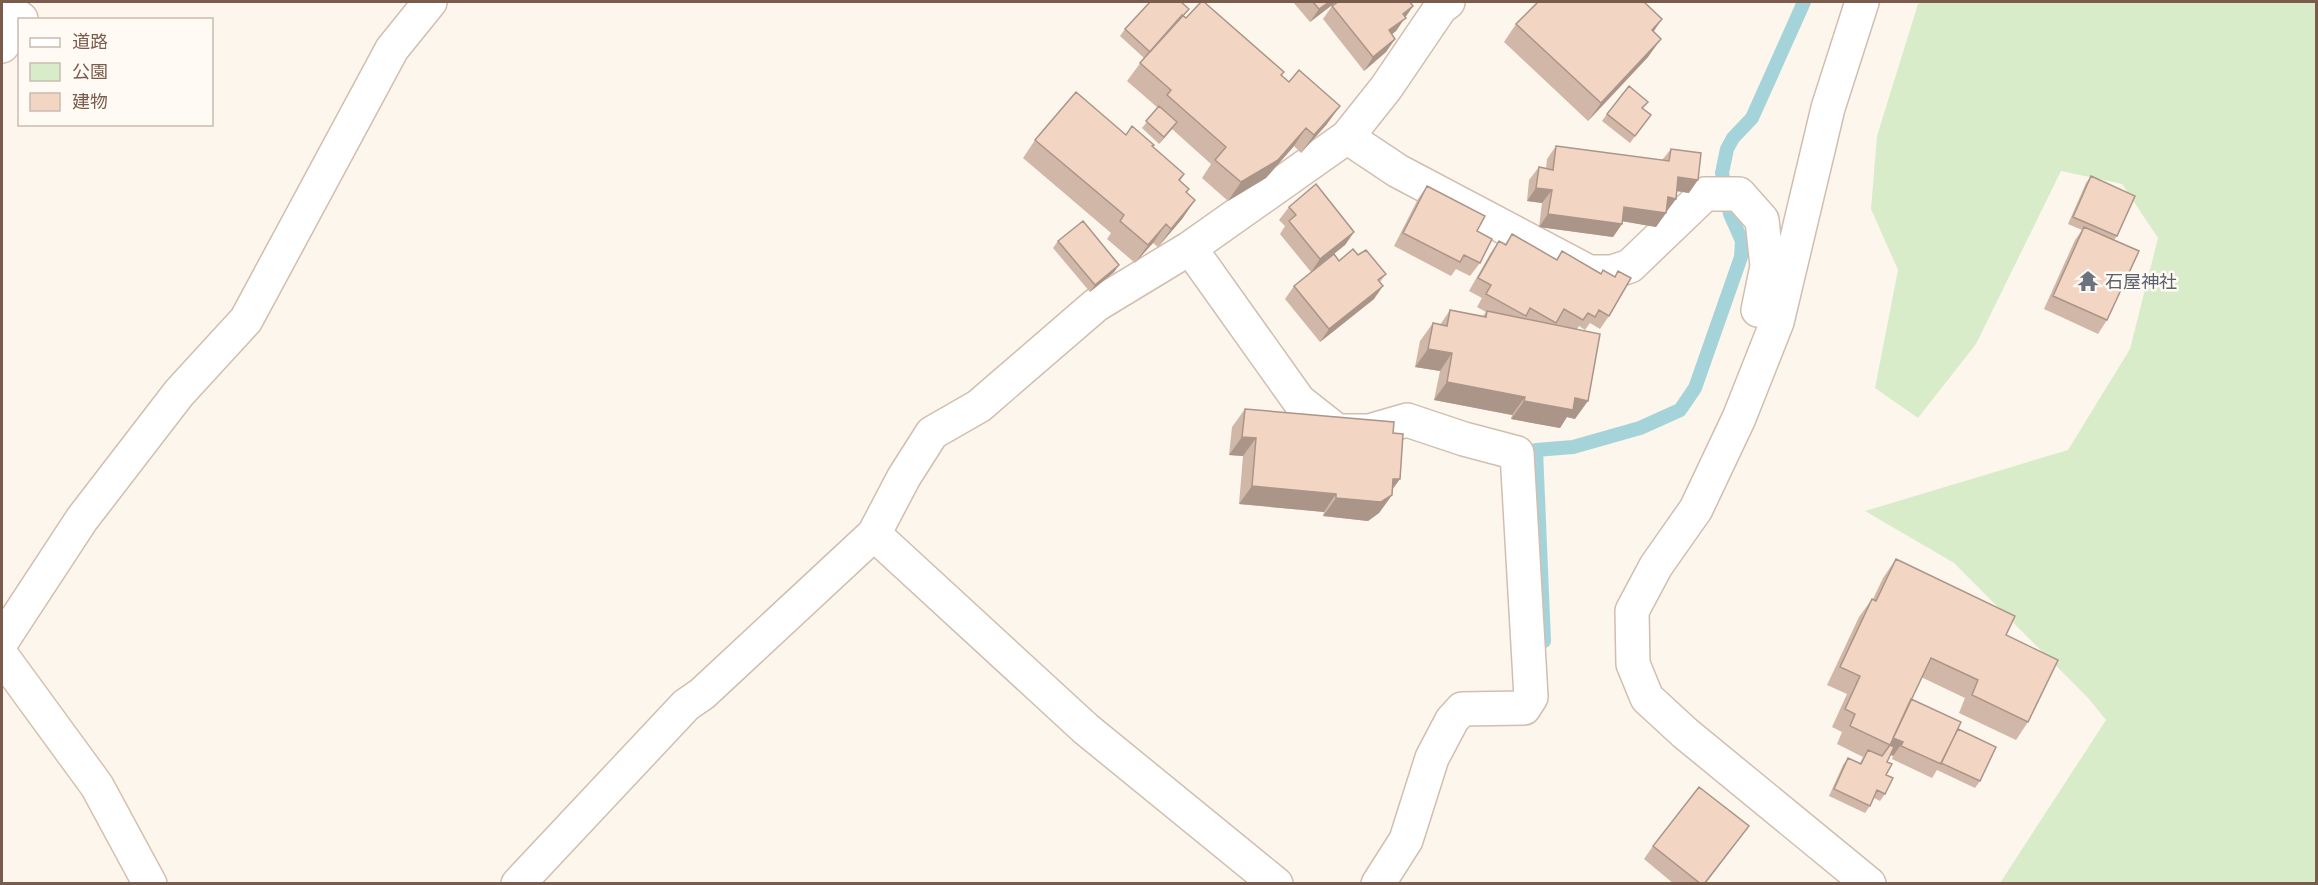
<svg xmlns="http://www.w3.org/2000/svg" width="2318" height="885" viewBox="0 0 2318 885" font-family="Mulish,'Noto Sans JP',sans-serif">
	<rect width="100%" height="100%" fill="#fdf6ec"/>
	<!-- green -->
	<path fill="#d8ecc9" d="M1924,2H2316V883H2000L2106,720L2089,699L1954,563L1865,511L2068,450L2130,349L2158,238L2122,184L2061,171L1976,344L1918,418L1875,388L1898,270L1871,209L1877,136L1918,4Z"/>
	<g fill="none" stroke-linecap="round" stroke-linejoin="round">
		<!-- stream -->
		<path stroke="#a5d3da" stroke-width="14" d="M1544,641L1536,450L1573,447L1640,428L1680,410L1695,388L1741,257L1742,241L1730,214L1722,173L1727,149L1733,138L1752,118L1804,2"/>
		<defs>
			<path id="minor" d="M1862,2L1828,108L1777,322L1739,418L1696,509L1656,566L1632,611L1633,664L1647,698L1685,733L1869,884
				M2,5L21,19
				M1347,137L1398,171L1589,272H1612L1630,266L1705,194H1739L1762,220L1767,266L1758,310
				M1190,248L1299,401L1337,431H1369L1407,420L1464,439L1517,453L1531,697L1524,708L1462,709L1452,720L1432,758L1406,840L1378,884
				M874,534L1086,729L1276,884
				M2,641L82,519L179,393L246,320L392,49L430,2
				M518,884L686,705L702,694L874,534L904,477L932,433L979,406L1096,305L1190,248L1347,137L1386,88L1441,7L1448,2"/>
			<path id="secondary" d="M2,46L20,21
				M2,656L97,786L150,884"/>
		</defs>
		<!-- minor casing -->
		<use href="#minor" stroke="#d1beb0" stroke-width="36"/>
		<!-- secondary casing -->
		<use href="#secondary" stroke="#d6c0b0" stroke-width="36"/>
		<!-- minor -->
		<use href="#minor" stroke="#fff" stroke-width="33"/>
		<!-- secondary -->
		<use href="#secondary" stroke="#fff" stroke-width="33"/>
	</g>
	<!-- wall -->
	<path fill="#d1b7a8" d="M1293,2H1336L1310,22Z
		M1538,2H1647L1646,3L1654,32L1648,57L1588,121L1504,42L1516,24Z
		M1332,6H1413L1396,31L1392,34L1395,39L1386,52L1364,71L1323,19Z
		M1184,16L1284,72L1281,75L1327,124L1301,153L1294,146L1266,178L1228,201L1202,178L1211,164L1172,129L1159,144L1142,128L1158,108L1127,81L1144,58L1120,36L1125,29Z
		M1643,108L1651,115L1630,143L1602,121L1607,114Z
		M1126,135L1152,147L1184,174L1180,181L1189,189L1186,193L1195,200L1182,219L1158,247L1153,243L1135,263L1107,239L1111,233L1023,158L1035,140Z
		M1556,146L1662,160L1671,149L1689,193L1677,191L1676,199L1656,227L1622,221V224L1613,237L1539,227L1542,203L1527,201L1529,180L1539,167L1546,168L1547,159Z
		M2091,176L2117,236L2114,240L2107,320L2098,334L2044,309L2075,240L2082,230L2068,224L2086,183Z
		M1427,186L1477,231L1480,263L1470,276L1456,269L1451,276L1394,246L1418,199Z
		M1289,207L1354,232L1345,245L1334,254L1339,261L1358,255L1386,274L1380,282L1374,299L1320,342L1285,299L1294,286L1311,272L1280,234L1285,226L1279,220Z
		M1512,234L1556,260L1562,251L1601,273L1614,277L1618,271L1609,316L1600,329L1590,323L1585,330L1579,326L1577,329L1575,419L1567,417L1560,428L1511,419L1512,415L1434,400L1440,371L1415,367L1420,341L1433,323L1440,325L1450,310L1483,316L1486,312L1477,307L1482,298L1469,291L1490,254L1499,241L1505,244Z
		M1058,241L1119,265L1114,272L1090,292L1053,248Z
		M1245,409L1393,433L1392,495L1379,513L1368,521L1323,516L1324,512L1239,504L1243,456L1229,455L1232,427Z
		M1896,559L2006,635L2028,722L2016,740L1959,713L1965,698L1921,677L1911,699L1958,729L1980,781L1975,788L1937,770L1932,778L1892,759L1893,756L1891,754L1887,762L1885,794L1880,801L1874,798L1870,806L1865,813L1829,796L1843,765L1848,758L1860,763L1863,757L1837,744L1842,732L1832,727L1847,694L1827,685L1859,617L1872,599H1873L1883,578Z
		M1749,826L1705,884H1674L1644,859L1653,846Z"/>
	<!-- shaded-wall -->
	<path fill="#aa9588" d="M1329,2H1336L1310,22L1319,9Z
		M1413,6L1396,31L1380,44L1389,30L1403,14Z
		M1662,19L1650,37L1652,30Z
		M1395,39L1386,52L1364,71L1373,57Z
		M1661,39L1648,57L1588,121L1601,103Z
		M1340,106L1327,124L1301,153L1314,135Z
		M1177,122L1172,129L1159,144L1164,137Z
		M1306,128L1294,146L1266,178L1228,201L1241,182Z
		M1678,177L1698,180L1689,193L1669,190Z
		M1536,188L1552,190L1542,203L1527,201Z
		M1668,197L1676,199L1666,212L1659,211Z
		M1195,200L1182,219L1158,247L1171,229Z
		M1624,207L1666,213L1656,227L1615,220Z
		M1548,214L1622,224L1613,237L1539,227Z
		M1166,224L1153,243L1135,263L1148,245Z
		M1354,232L1345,245L1311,272L1320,259Z
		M1119,265L1114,272L1090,292L1095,285Z
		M1383,286L1374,299L1320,342L1329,329Z
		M1428,349L1452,353L1440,371L1415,367Z
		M1447,382L1525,397L1512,415L1434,400Z
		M1575,398L1588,401L1575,419L1567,417L1560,428L1511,419L1524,401Z
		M1242,437L1256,438L1243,456L1229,455Z
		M1393,479H1400L1387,497Z
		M1252,486L1336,494L1324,512L1239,504Z
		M1392,495L1379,513L1368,521L1323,516L1336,498Z
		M1892,738L1903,742L1893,756L1885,752L1890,745Z
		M1749,826L1705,884H1704Z"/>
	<!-- building -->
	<path fill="#f3d5c3" stroke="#aa9588" stroke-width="1.5" d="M1150,2H1181L1189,9L1150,52L1125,29Z
		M1201,2H1204L1284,72L1281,75L1289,82L1299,70L1340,106L1314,135L1306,128L1278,160L1241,182L1215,160L1226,147L1167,95L1171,90L1140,63L1182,15L1186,18Z
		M1313,2H1329L1319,9Z
		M1338,2H1410L1413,6L1403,14L1406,18L1389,30L1395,39L1373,57L1332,6Z
		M1538,2H1644L1662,19L1652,30L1661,39L1601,103L1516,24Z
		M1629,86L1648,102L1642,108L1651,115L1635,136L1607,114Z
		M1076,92L1126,135L1132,126L1154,145L1152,146L1184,174L1179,180L1189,189L1186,192L1195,200L1171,229L1166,224L1148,245L1120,221L1124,215L1035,140Z
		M1159,106L1177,122L1164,137L1146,121Z
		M1556,146L1669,161L1671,149L1701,153L1698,180L1678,177L1676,199L1668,197L1666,213L1624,207L1622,224L1548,214L1552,190L1536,188L1539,167L1553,170Z
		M2091,176L2135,196L2117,236L2073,217Z
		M1316,184L1354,232L1320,259L1289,221L1296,215L1289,207Z
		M1427,186L1485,216L1477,231L1492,239L1480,263L1464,255L1460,262L1403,233Z
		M1083,221L1119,265L1095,285L1058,241Z
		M2084,227L2139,251L2107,320L2053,296Z
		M1512,234L1557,260L1562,251L1601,274L1603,270L1615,277L1618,271L1631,278L1609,316L1599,310L1595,317L1588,313L1583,320L1564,309L1556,323L1530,308L1526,316L1486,294L1491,285L1478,278L1499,241L1506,245Z
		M1353,249L1358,255L1366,250L1386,274L1378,280L1383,286L1329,329L1294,286L1334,254L1339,261Z
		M1450,310L1486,317L1487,311L1600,334L1588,401L1575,398L1573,410L1524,401L1525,397L1447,382L1452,353L1428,349L1433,323L1447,326Z
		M1245,409L1394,422L1393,433L1403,434L1400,479H1393L1392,495L1381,502L1336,498V494L1252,486L1256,438L1242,437Z
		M1896,559L2015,616L2006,635L2058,660L2028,722L1972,695L1978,680L1931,658L1890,745L1850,726L1855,714L1845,709L1860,676L1840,667L1872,599L1876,601Z
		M1911,699L1961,722L1941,764L1901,746L1903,742L1893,738Z
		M1958,729L1996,747L1980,781L1941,763Z
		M1890,745L1894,747L1887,762L1892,764L1886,775L1893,778L1885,794L1877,790L1870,806L1834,789L1848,758L1861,764L1868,750L1882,756Z
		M1699,787L1749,826L1704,884H1701L1653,846Z"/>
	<!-- icons -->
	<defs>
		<symbol id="temple-bare" viewBox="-9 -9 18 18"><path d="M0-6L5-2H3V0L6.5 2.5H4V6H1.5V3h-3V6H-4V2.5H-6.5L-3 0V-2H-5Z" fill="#6b7280" stroke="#fffaf3" stroke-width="2.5" paint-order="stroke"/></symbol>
	</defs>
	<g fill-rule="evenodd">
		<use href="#temple-bare" x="2073" y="266" width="30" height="30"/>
	</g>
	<g text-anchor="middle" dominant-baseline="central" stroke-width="5" stroke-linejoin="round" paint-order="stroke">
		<!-- worship labels -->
		<g font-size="18" fill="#5b616d" stroke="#fffaf3" text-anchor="start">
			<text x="2105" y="281">石屋神社</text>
		</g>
	</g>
	<!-- border -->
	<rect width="2318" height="885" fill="none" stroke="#7a5c4d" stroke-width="6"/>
	<!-- legend -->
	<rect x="18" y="18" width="195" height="108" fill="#fffaf3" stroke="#cabbb1" stroke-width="1.5"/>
	<rect x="30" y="38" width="30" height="9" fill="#ffffff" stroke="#cabbb1" stroke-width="1.5"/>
	<text x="72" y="48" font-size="18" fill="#7a5c4d">道路</text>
	<rect x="30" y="63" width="30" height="18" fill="#d8ecc9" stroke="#cabbb1" stroke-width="1.5"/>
	<text x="72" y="78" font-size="18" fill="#7a5c4d">公園</text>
	<rect x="30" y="93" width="30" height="18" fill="#f3d5c3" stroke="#cabbb1" stroke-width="1.5"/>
	<text x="72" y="108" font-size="18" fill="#7a5c4d">建物</text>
</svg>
